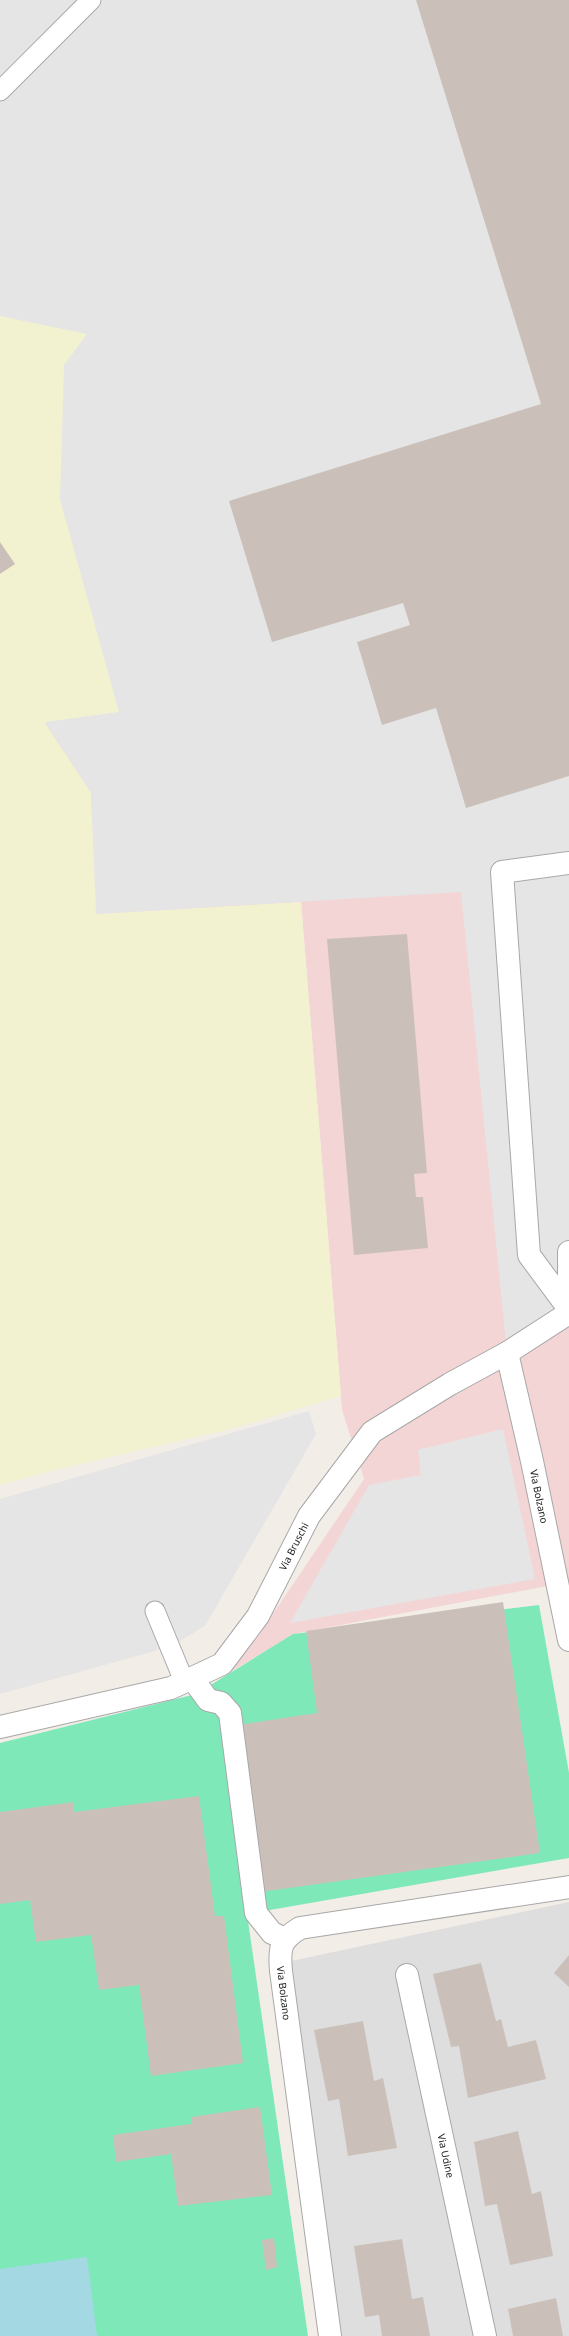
<svg xmlns="http://www.w3.org/2000/svg" width="569" height="2336" viewBox="0 0 569 2336" font-family="'Noto Sans',sans-serif">
	<rect width="100%" height="100%" fill="#f2eee7"/>
	<!-- residential -->
	<path fill="#dfdede" d="M569,1902V2336H338L291,1961Z"/>
	<!-- commercial -->
	<path fill="#f4d5d6" d="M569,0V1582L293,1634L227,1674L277,1608L364,1479L342,1410L301,902L96,914L45,722L119,712L60,499Z"/>
	<!-- farmland -->
	<path fill="#f2f2d1" d="M0,0H410L60,499L120,712L45,723L91,792L97,914L301,902L341,1396L227,1430L51,1471L0,1485Z"/>
	<!-- pitch -->
	<path fill="#7ee8b9" d="M539,1605L569,1773V1858L247,1914L308,2336H0V1743L196,1694L293,1634Z"/>
	<!-- parking -->
	<path fill="#e5e5e5" d="M0,0H569V1314L507,1353L461,892L96,914L91,793L45,722L119,712L60,499L64,365L87,334L0,316Z
		M309,1411L316,1434L205,1626L182,1640L155,1651L0,1694V1499Z
		M503,1429L535,1579L290,1623L369,1485L421,1475L418,1450Z"/>
	<!-- water -->
	<path fill="#a4d9e4" d="M87,2257L97,2336H0V2269Z"/>
	<!-- building -->
	<path fill="#cbc0b9" d="M416,0H569V776L466,808L436,708L382,725L357,642L410,625L403,603L272,642L229,501L541,404Z
		M0,542L15,564L0,574Z
		M407,934L427,1173L414,1174L416,1197H423L428,1248L354,1255L327,939Z
		M503,1602L540,1853L260,1892L238,1725L317,1713L306,1631Z
		M199,1796L215,1916H224L243,2063L151,2076L139,1985L99,1990L91,1935L36,1942L30,1900L0,1904V1812L74,1802V1812Z
		M569,1955V1987L554,1973Z
		M481,1963L496,2021L501,2019L508,2047L536,2040L546,2079L468,2098L459,2046L451,2047L433,1974Z
		M363,2021L374,2081L383,2078L397,2148L348,2156L339,2099L328,2101L314,2030Z
		M260,2107L272,2195L178,2206L171,2154L116,2162L113,2135L191,2124V2117Z
		M518,2131L532,2194L541,2191L553,2256L510,2265L497,2204L485,2206L474,2142Z
		M274,2238L277,2267L266,2270L262,2240Z
		M402,2239L412,2299L423,2297L430,2336H382L379,2315L365,2317L354,2246Z
		M556,2298L563,2336H513L508,2309Z"/>
	<g fill="none" stroke-linecap="round" stroke-linejoin="round">
		<defs>
			<path id="service" d="M0,91L91,0
				M155,1611L184,1681"/>
			<path id="pedestrian" d="M192,1678L208,1700L221,1703L230,1713L256,1913L272,1933L286,1939"/>
			<g id="minor">
				<path d="M569,863L502,872L529,1255L569,1309"/>
				<path d="M569,1252V1282"/>
				<path id="s1" d="M507,1353L532,1461L569,1640"/>
				<path id="s2" d="M0,1727L171,1688L222,1664L258,1616L309,1516L372,1432L450,1384L507,1353L569,1313"/>
				<path id="s3" d="M407,1975L485,2336"/>
				<path d="M330,2336L281,1971C279,1948 280,1940 300,1928L569,1887"/>
			</g>
		</defs>
		<!-- service casing -->
		<use href="#service" stroke="#a8a8a8" stroke-width="21"/>
		<!-- pedestrian casing -->
		<use href="#pedestrian" stroke="#a8a8a8" stroke-width="24"/>
		<!-- minor casing -->
		<use href="#minor" stroke="#a8a8a8" stroke-width="24"/>
		<!-- service -->
		<use href="#service" stroke="#fff" stroke-width="19"/>
		<!-- pedestrian -->
		<use href="#pedestrian" stroke="#fff" stroke-width="22"/>
		<!-- minor -->
		<use href="#minor" stroke="#fff" stroke-width="22"/>
	</g>
	<g text-anchor="middle" dominant-baseline="central" stroke-width="4" stroke-linejoin="round" paint-order="stroke">
		<!-- street labels -->
		<g font-size="10" fill="#212121" stroke="#fff">
			<text stroke="none"><textPath href="#s1" startOffset="147">Via Bolzano</textPath></text>
			<text stroke="none"><textPath href="#s2" startOffset="370">Via Bruschi</textPath></text>
			<text transform="translate(284 1993) rotate(83)">Via Bolzano</text>
			<text stroke="none"><textPath href="#s3" startOffset="185">Via Udine</textPath></text>
		</g>
	</g>
</svg>
